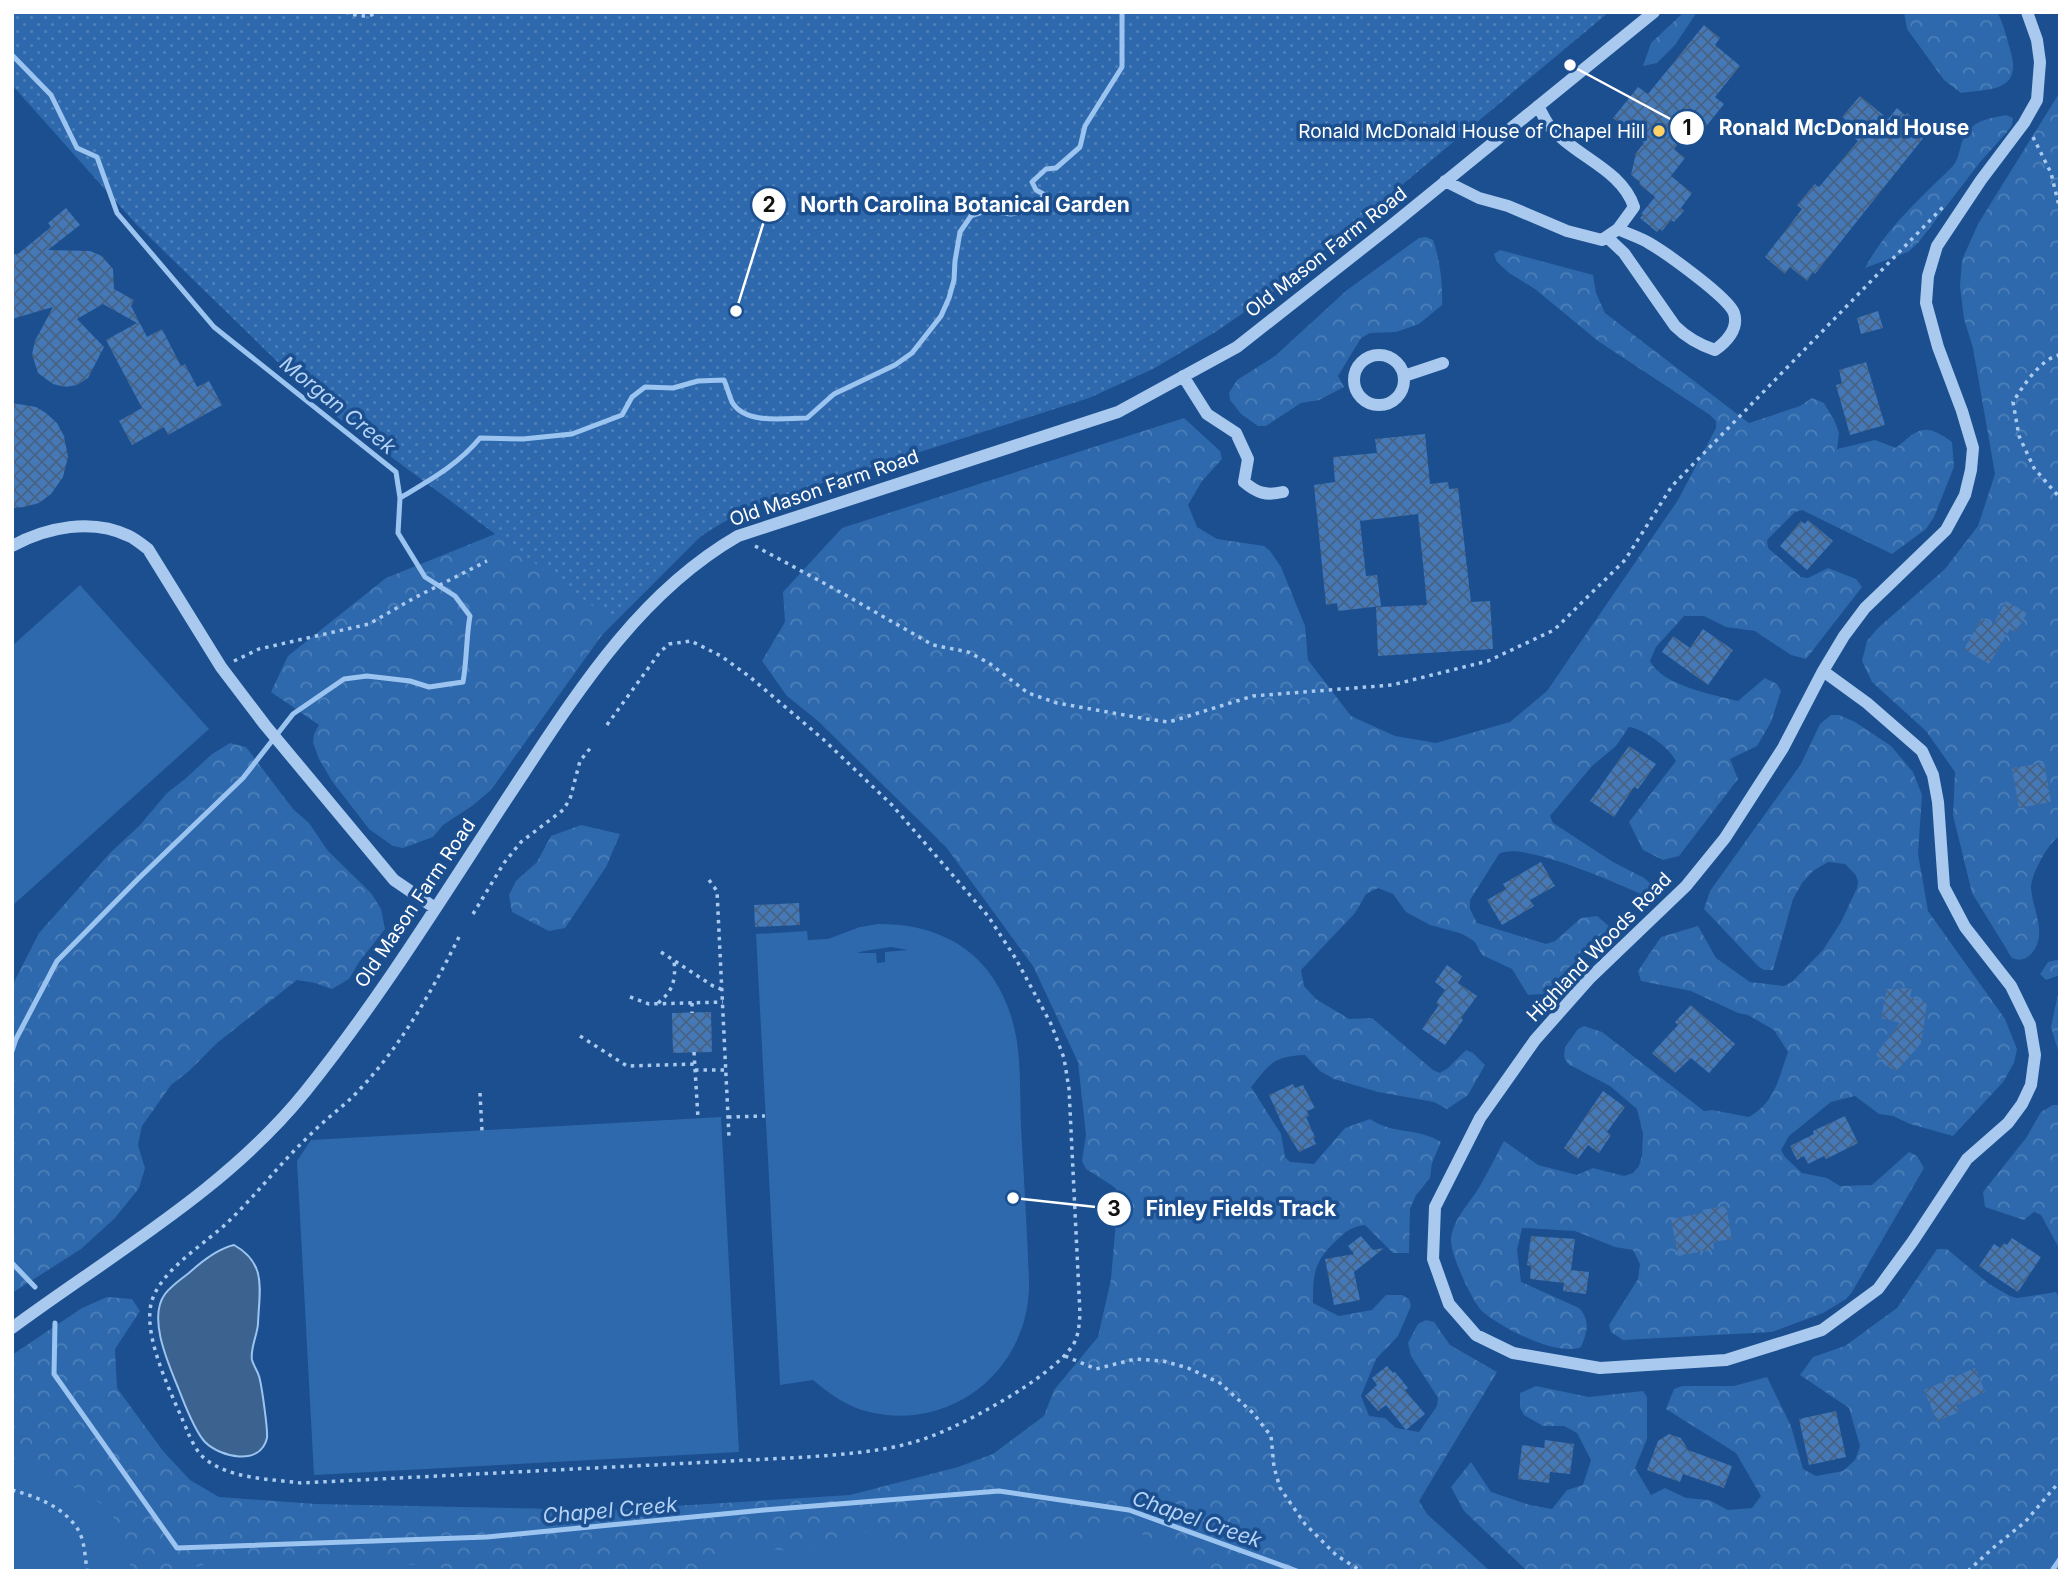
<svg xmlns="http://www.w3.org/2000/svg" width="2072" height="1583" viewBox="0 0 2072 1583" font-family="Inter,sans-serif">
	<defs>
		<pattern id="forest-crowns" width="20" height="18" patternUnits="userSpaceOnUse" patternTransform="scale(1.75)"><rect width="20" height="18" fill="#2e69ad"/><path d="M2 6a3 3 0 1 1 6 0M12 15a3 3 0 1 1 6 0" fill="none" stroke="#4d80b9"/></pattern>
		<pattern id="park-dots" width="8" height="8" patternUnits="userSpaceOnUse" patternTransform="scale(1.75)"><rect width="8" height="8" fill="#2e69ad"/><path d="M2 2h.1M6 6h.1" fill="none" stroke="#4d80b9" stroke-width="1.8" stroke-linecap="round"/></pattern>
		<pattern id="building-cross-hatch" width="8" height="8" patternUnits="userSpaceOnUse" patternTransform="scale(1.75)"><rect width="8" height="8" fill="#4478b7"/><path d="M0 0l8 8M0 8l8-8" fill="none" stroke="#486282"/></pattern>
	</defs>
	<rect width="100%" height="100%" fill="#1b4f8f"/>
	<!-- grass -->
	<path fill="#2e69ad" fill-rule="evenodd" d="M80,585L209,729L12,906V646Z
		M878,924C955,923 1005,966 1017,1042C1021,1070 1020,1099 1021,1127C1024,1178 1027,1229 1029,1281C1031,1367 954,1432 869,1412C847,1407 830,1394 813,1380L780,1385L756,934L807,931L808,940L828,939L860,927ZM891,947L908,950L885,952V962L877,963L876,953H857L864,951Z
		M721,1117L739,1452L314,1475L297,1161L311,1140Z
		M12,1392L152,1534L845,1519L1064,1440L1434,1571H12Z"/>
	<!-- forest -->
	<path fill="url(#forest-crowns)" d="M1684,12H1697L1675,45L1657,63L1643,66L1651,43Z
		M1904,12H1997C2004,24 2006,37 2010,49C2023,91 1993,89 1961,93L1944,80L1907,29Z
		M2060,92V836C2049,841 2031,875 2031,887C2032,910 2049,934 2031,954C2025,960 2020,961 2012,958L1972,893L1953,815L1955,772L1926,731L1872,682L1862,661L1867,641L1877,629L1945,569L1978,526L1995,474L1973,348L1964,319L1960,286L1962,260L1978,224Z
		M2006,115L2013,118L2012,125L2007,132L1981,161L1918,243L1908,252L1865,268C1886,228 1921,198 1953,166C1958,159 1959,153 1961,145C1969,121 1985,119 2006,115Z
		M1426,237L1433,240C1440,260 1443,284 1442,305L1419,324L1396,332L1370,333L1361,338L1338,376L1344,387L1319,400L1301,403L1266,426H1258L1241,414L1230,400L1229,393L1237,380L1275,356L1347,290L1419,238Z
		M1500,250L1593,275L1596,293L1605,313L1749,423L1800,406L1812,398L1824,403L1835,422L1839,433L1837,449L1875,440L1896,448C1919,428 1925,422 1952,442L1954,467L1934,517L1926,529L1892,554L1802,510L1795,512L1767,540L1768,548L1801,577L1808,578L1828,568L1856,579L1862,587L1806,659L1791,655L1755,631L1726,627L1704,616H1684L1656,647L1650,661C1661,685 1714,695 1738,701L1765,678L1777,684L1781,691L1771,722L1757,746L1730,759L1738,779L1679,856L1663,860L1643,850L1629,822L1676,761C1670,748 1644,729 1629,727L1616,746L1592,766L1550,816L1553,823L1613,862L1644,878L1650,883L1651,891L1646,896C1620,885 1522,840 1499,854L1470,900V909L1477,923L1546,944L1555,941L1581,918L1597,916L1610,927L1543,994L1528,995L1512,969L1482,955L1475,942L1463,934L1430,925L1406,912L1393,894L1378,888L1366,894L1355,913L1301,970L1304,986L1316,999L1349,1019L1372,1018L1433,1070L1440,1073L1448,1068L1466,1050L1473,1053L1485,1065L1468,1095L1447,1109L1434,1102L1378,1092L1334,1079L1320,1071L1305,1055C1273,1056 1270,1064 1251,1087L1281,1134L1285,1157L1290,1162L1314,1164L1345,1128L1370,1119C1394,1135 1416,1127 1441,1142L1432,1163L1430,1178L1416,1195L1410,1209L1409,1253H1393L1365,1225C1351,1227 1346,1231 1336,1241C1314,1261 1313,1274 1313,1303L1339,1316L1372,1310L1386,1295H1402L1409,1299L1411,1306L1398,1336L1376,1359L1361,1396L1369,1416L1385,1418L1396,1428L1419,1432L1437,1406L1438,1398L1411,1356L1408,1343L1418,1324L1426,1320L1434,1322L1450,1345L1497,1372L1419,1501L1427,1514L1490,1571H1216L1142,1534L1110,1530L1079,1540L994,1547L935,1541L912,1542L872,1532L847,1533L805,1551L777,1550L745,1541L720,1549L695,1571H654L642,1568L618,1571H472L386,1562L259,1561L205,1564L184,1571H133C123,1554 123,1531 112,1515C100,1495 36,1469 12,1463V1355L82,1308L107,1297L132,1299L140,1311L115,1349L117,1388L163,1451L190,1480L219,1497L316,1504L610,1510L850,1495L958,1467L993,1454L1044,1416L1054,1390L1098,1337L1111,1279L1118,1198L1116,1188L1086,1169L1082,1161L1086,1135L1078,1062L1033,966L946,847L818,721L787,696L762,661L785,622L783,592L842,528L1184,418L1220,451L1222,459L1202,481L1188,505L1197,527L1217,539L1264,546L1270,551L1281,567L1305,626L1308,660L1351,716L1395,736L1436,743L1510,722L1547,691L1678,500L1716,428V421L1710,415L1598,341L1535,289L1509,273L1497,262L1494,254Z
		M510,528L706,531L602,635L491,790L472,806L443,825L433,837L403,848L393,846L369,829L332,781L319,759L313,743L314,734L319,725L271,692L288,656L386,578Z
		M1831,715H1839L1855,722L1891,746L1913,772L1922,795L1918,854L1928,911L2005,1019L2017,1049L2014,1063L2003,1082L1953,1136L1910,1124L1893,1116L1879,1114L1855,1096L1831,1102L1789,1136L1781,1150L1785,1157L1802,1173L1827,1178L1840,1186L1872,1185L1909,1152L1917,1156L1924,1168L1852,1292L1846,1299L1823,1313L1772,1332L1623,1340L1611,1332L1609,1325L1638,1279L1640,1264L1633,1250L1615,1247L1575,1231L1522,1228L1517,1250L1521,1282L1579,1308C1591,1321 1587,1333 1581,1347C1557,1357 1502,1328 1483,1312C1473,1304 1450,1253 1451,1240C1452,1219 1472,1201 1481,1184C1489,1170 1496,1156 1504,1141L1538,1165L1577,1175L1593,1168L1624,1176L1633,1173L1639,1166L1642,1156L1643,1133L1637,1109L1610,1086L1568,1064L1564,1057L1565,1047L1578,1029L1584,1026L1602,1032L1704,1111L1712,1110L1749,1117C1776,1101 1778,1079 1788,1052L1774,1030L1748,1015L1738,1013L1691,991L1641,981L1638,971L1661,937L1698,926L1716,958L1750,982L1784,986L1792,982L1823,950L1841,922L1857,888L1858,881L1855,874L1845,864L1828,862L1813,871L1802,883L1793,899L1773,970H1764L1758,966L1704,909L1710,891L1801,764L1820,724Z
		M230,743L246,747L293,809L309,823L328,851L371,893L381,909L385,929L359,962L349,979L332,989L315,983L297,980L217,1043L189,1071L171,1085L142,1126L138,1145L145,1168L139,1188L115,1218L81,1249L12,1293V986L39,933L110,853L140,825L167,793L185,779L212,754Z
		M581,825L620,834L606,867L565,928L549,931L512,912L509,895L516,881L537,862L551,836Z
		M2060,959V975L2046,980L2040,974L2048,962Z
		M2058,994H2060V1057L2051,1027Z
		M2053,1105H2060V1250L2041,1215L2034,1212L2024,1220L1985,1207L1983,1192L2026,1138L2041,1112Z
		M1937,1249H1947L1989,1284L2010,1296L2017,1298L2056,1292L2060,1300V1571H1527L1464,1511L1451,1487L1471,1462L1491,1492L1530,1505L1552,1509L1567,1490L1583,1485L1591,1460L1577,1433L1564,1426H1543L1524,1415L1520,1408V1393L1536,1386L1589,1397L1643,1391L1647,1397V1439L1635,1468L1651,1495L1665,1488L1686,1498L1709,1500L1728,1510L1752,1508L1761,1496L1736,1453L1666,1409L1674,1389L1682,1386H1734L1767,1377L1791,1426L1803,1469L1816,1476L1843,1471L1855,1460L1860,1446L1849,1408L1800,1375L1813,1357L1845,1346L1897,1308Z"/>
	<!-- park -->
	<path fill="url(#park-dots)" d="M12,12H1609L1275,291L1217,331L1153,369L1089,398L763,502C750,509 736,515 724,522C680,547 644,582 610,619L325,408L136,224L12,85Z"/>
	<!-- water -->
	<path fill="#3c6290" stroke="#9cc4f0" stroke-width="2" d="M234,1245C268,1264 259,1291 258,1324C257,1336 250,1349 252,1360C254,1367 259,1373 260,1380C262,1389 268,1430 267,1438C260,1467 220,1457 205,1442C194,1430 185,1405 179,1390C169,1365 147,1318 165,1294C171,1286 181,1279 189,1273C202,1261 217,1249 234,1245Z"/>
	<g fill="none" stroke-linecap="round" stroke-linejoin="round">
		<!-- stream -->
		<path stroke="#9cc4f0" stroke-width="5" d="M12,55L51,95L77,148L97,157L117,213L214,327L396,472L400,498L398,533L425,577L455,596L470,616C466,638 467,660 463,682L429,687L410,681L367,676L344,679L293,714L243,778L138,879L57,961L16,1039L12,1051
			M400,498C428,481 458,465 480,438L523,439L572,434L622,415L632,397L645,387L673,388L698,381L724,380C727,387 729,395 732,402C745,425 785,418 807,418L834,394L895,365L912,353L941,316L949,298L954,280L955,261L960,232L971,216L986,211L1011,214L1027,211L1045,195L1036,190L1032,182L1046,169L1056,168L1080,147L1085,126L1122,67V12
			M12,1263L35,1287
			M55,1323L54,1374L177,1548L487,1537L764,1510L999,1491L1129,1510L1297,1571
			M2052,1571L2060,1559"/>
	</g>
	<!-- building -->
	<path fill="url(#building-cross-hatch)" d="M1704,25L1720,38L1715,45L1740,66L1715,97L1724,104L1700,134L1691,127L1674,149L1685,158L1671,176L1692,193L1681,208L1684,211L1674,222L1671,220L1662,231L1660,229L1657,232L1640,218L1643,215L1641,214L1655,197L1639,184L1640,182L1631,175L1636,153L1644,143L1613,118L1638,87L1648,94Z
		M1860,96L1888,119L1897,108L1905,115L1907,113L1928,132L1815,274L1813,272L1807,281L1790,267L1785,274L1765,257L1802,209L1797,205L1815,184L1819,187L1858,141L1846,131L1851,124L1842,117Z
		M66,208L80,225L48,250L90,251L102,256L113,269L114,289L134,300L131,306L147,337L162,329L181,366L185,364L197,387L209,381L222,405L168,435L164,427L132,445L119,421L142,408L106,340L137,323L103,304L77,319L104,347L88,378L77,385L65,387L53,384L38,373L32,354L35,341L53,307L12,319V254H18L51,227L48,223Z
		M1878,311L1883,328L1861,334L1857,318Z
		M1866,362L1885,425L1850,435L1836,385L1842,383L1839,370Z
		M12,403L36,407L46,413L57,423L64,436L68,457L63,477L51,494L39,503L24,507L12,508Z
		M1425,434L1430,484L1448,482L1449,489L1458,488L1471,602L1490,601L1493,649L1378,656L1376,607L1427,605L1418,514L1360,521L1366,576L1377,575L1381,606L1338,611L1337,603L1326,605L1314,485L1335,482L1333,457L1377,453L1375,439Z
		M1808,520L1833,541L1807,570L1780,546L1801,521L1805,524Z
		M2006,601L2027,613L2016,632L2010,629L1989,664L1964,649L1982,618L1993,625Z
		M1703,629L1733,650L1708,685L1662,652L1673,636L1690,648Z
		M1629,746L1656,764L1638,789L1634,787L1614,817L1590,801Z
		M2044,763L2051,802L2019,808L2012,768Z
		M1541,862L1555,886L1530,900L1534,906L1502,925L1487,900L1506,889L1503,884Z
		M799,903L800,925L755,927L754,905Z
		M1447,965L1462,976L1458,983L1477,996L1461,1018L1463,1020L1445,1045L1422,1029L1439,1005L1436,1003L1445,990L1435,982Z
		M1912,988L1910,997L1927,1003L1921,1043L1897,1071L1885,1065L1876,1054L1900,1023L1881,1018L1887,989Z
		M1691,1005L1735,1044L1709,1073L1691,1058L1675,1073L1652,1053L1678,1025L1675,1022Z
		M711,1012L712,1052L673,1053L672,1013Z
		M1293,1084L1295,1088L1303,1085L1315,1108L1307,1111L1309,1116L1306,1117L1315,1137L1313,1138L1316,1144L1299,1152L1283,1126L1269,1095Z
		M1603,1091L1625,1107L1607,1132L1611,1135L1599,1153L1588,1145L1578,1159L1564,1148Z
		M1845,1116L1858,1143L1826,1159L1824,1156L1808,1164L1804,1156L1797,1160L1790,1146L1814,1134L1813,1131Z
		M1726,1206L1732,1239L1713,1242L1714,1249L1678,1256L1671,1219L1703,1213L1702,1210Z
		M1361,1236L1373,1250L1384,1248L1354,1272L1360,1300L1334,1305L1325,1259L1354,1254L1348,1246Z
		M1531,1236L1575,1239L1571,1270L1589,1272L1586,1294L1563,1291L1564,1283L1530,1279L1531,1266L1527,1265Z
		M2012,1238L2041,1257L2018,1292L1979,1266L1994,1244L2000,1248L2004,1243L2007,1245Z
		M1387,1366L1393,1373L1395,1372L1408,1388L1405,1390L1425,1414L1406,1430L1386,1405L1378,1411L1365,1396L1377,1385L1372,1378Z
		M1975,1368L1985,1392L1956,1405L1959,1412L1937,1421L1924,1390Z
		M1836,1411L1846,1457L1809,1465L1799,1419Z
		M1669,1434L1681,1438L1688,1450L1732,1466L1724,1488L1683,1474L1680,1482L1647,1470L1658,1441Z
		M1545,1440L1574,1444L1570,1474L1550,1472L1549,1483L1518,1479L1522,1445L1544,1448Z"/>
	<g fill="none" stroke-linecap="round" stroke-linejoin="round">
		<!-- path -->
		<path stroke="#a9c9ee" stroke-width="3.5" stroke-dasharray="3.5 5" stroke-linecap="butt" d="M345,12C356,15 367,19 377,12
			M2033,137L2051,173L2060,210
			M2060,355C2041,358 2023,386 2013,402L2019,436L2034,468L2060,498
			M755,546L833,588L933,645L968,652L989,663L1028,693L1057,703L1147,719L1169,722L1253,696L1392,685L1488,661L1554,630L1625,560L1672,486L1943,207
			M234,661L259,649L369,624L416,597L487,561
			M709,880L717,891L729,1137
			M473,914L504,863L521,842L563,810L570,799L580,761L592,746
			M459,937C432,991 402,1044 361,1088C345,1106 326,1118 310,1135C281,1162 258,1193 230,1220C206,1244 159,1270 151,1304C143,1341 175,1400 189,1435C193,1443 197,1452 204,1458C229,1479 270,1479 301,1483L808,1457C844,1454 880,1452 914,1442C953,1432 1052,1378 1073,1345C1079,1335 1079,1325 1080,1314L1069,1089L1064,1058L1051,1024L1016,959L988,916L892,805L824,740L750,677L721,656L691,641L669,644L660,652L604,729
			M661,952L713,986L721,989
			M630,997L649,1004L723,1002
			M658,1003C673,991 676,980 674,961
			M692,1003V1013
			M580,1036L627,1066L695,1064
			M694,1052L698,1118
			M695,1070H726
			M480,1093L482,1131
			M728,1117L765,1116
			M1065,1356L1096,1369L1135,1359L1163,1361L1188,1368L1220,1383L1253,1413L1271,1436L1274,1467L1280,1488L1305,1524L1336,1555L1361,1571
			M12,1490C37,1497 62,1506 77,1528C85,1540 85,1557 87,1571
			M1968,1571L1993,1548L2025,1522L2060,1481"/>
		<!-- minor -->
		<path stroke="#a9c9ee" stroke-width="12" d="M1445,181L1479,198L1508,206L1567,231L1602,240L1618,229L1634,207C1622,170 1577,157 1552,129C1546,123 1542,113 1538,106
			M1607,237L1624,253L1675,326C1686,337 1700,345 1715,350C1726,342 1739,329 1734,313C1728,297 1666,253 1649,243C1639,237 1628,234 1618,229
			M1354 380a25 25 0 1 1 50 0a25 25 0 1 1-50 0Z
			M1183,376L1207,414L1236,433L1248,459L1244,482C1257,493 1266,496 1283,492
			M1404,376L1443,363
			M12,546C47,527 92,518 129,536C136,539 142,545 148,549L221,667L265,725L394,880L435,908
			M1823,671L1867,703L1922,751L1933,775L1938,802L1944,887L1965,927L2011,986L2030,1025L2035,1055L2031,1085L2022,1104L2008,1123L1967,1159L1913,1241L1878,1289L1822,1330L1726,1360L1600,1368L1513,1353L1476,1335L1449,1304L1433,1259L1435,1207L1480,1118L1535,1040L1589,979L1686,886L1725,838L1783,748Z
			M1823,671L1844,636L1865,608L1946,530L1965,495L1971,470L1973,448L1962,411L1938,347L1926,303L1928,276L1937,246L1981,180L2024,123L2037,100L2040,62L2037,40L2027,12
			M12,1328C112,1254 226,1190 305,1092C379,1000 442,898 506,800C571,702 634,596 738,536L1118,412L1237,347L1392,225L1654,12"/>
	</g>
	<!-- markers -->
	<circle fill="#ffd166" stroke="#1b4f8f" stroke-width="2.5" cx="1659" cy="131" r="7"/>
	<g text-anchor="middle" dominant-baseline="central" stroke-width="7" stroke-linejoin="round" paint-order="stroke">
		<!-- poi labels -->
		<g font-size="19" fill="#fff" stroke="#1b4f8f" text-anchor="end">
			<text x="1645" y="131">Ronald McDonald House of Chapel Hill</text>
		</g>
		<!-- street labels -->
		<g font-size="19" fill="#fff" stroke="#1b4f8f">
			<text transform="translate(1326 252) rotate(-38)">Old Mason Farm Road</text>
			<text transform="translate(824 488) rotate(-19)">Old Mason Farm Road</text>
			<text transform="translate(415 903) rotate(-56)">Old Mason Farm Road</text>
			<text transform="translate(1599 947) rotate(-46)">Highland Woods Road</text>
		</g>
		<!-- water labels -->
		<g font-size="21" font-style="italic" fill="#b5d3f5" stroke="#1b4f8f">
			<text transform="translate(338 405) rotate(39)">Morgan Creek</text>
			<text transform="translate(610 1510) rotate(-5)">Chapel Creek</text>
			<text transform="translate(1197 1519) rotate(19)">Chapel Creek</text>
		</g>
	</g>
	<!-- callouts -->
	<path fill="none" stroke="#fff" stroke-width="2.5" d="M1570 65L1687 128M736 311L769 205M1013 1198L1114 1209"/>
	<g fill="#fff" stroke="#1b4f8f" stroke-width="2.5">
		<circle cx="1570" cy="65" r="7"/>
		<circle cx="736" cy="311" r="7"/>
		<circle cx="1013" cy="1198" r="7"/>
		<circle cx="1687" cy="128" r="18"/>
		<circle cx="769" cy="205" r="18"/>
		<circle cx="1114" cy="1209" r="18"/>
	</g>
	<g font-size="21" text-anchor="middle" font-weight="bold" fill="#111">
		<text x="1687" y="135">1</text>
		<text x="769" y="212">2</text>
		<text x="1114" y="1216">3</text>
	</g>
	<g font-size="21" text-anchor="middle" font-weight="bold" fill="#fff" stroke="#1b4f8f" stroke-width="7" stroke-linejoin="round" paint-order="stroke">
		<text x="1844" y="135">Ronald McDonald House</text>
		<text x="965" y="212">North Carolina Botanical Garden</text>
		<text x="1241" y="1216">Finley Fields Track</text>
	</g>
	<!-- border -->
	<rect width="2072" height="1583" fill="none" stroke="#ffffff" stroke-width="28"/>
</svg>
